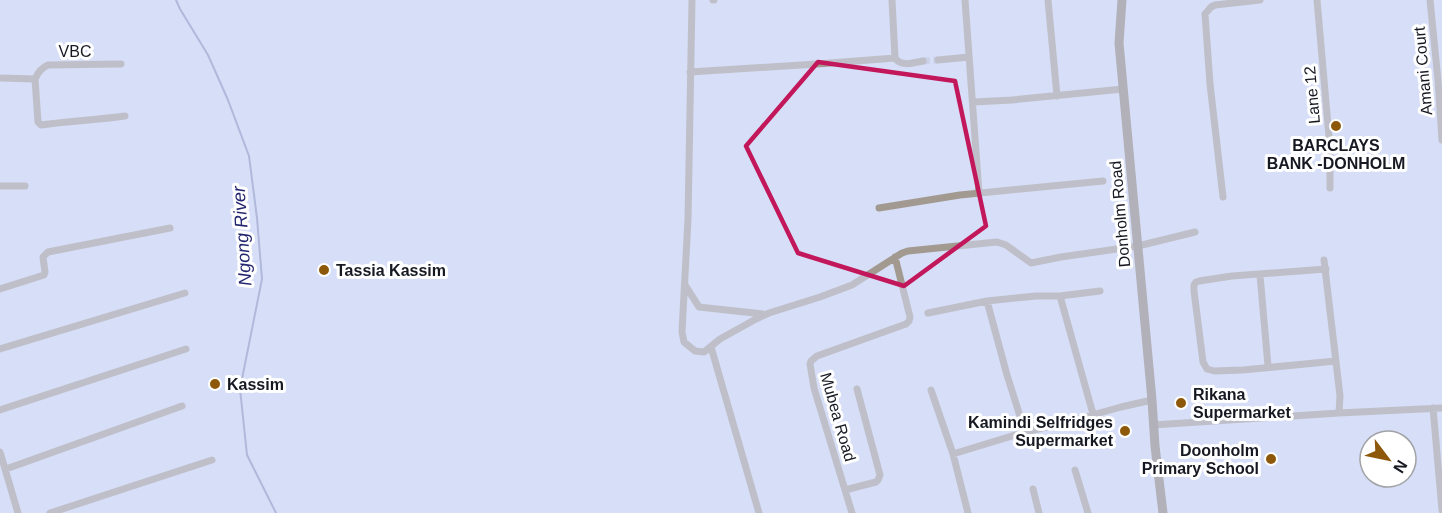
<svg xmlns="http://www.w3.org/2000/svg" width="1442" height="513" viewBox="0 0 1442 513" font-family="Arial,sans-serif">
	<rect width="100%" height="100%" fill="#d7def7"/>
	<g fill="none" stroke-linecap="round" stroke-linejoin="round">
		<!-- stream -->
		<path stroke="#808ab8" stroke-width="2" d="M176,0L180,9L208,55L228,100L249,156L257,218L262,279L240,389L247,455L276,513"/>
		<!-- minor-tunnel -->
		<path stroke="#bac0d7" stroke-width="7" stroke-dasharray="7 3.5" stroke-linecap="butt" d="M923,61L938,60"/>
		<!-- minor -->
		<path stroke="#a29a91" stroke-width="7" d="M692,0L688,219L682,332L684,342L695,351L704,352L720,339L756,319L769,313L820,297L852,285L902,253L908,251L997,242L1006,245L1031,263L1061,257L1138,246L1195,232
			M713,0H714
			M892,0L895,58C901,67 913,63 923,61
			M965,0L979,193
			M1048,0L1057,96
			M1317,0L1330,148V188
			M1430,0L1438,80L1442,140
			M938,60L969,57
			M690,72L817,64L895,58
			M0,78L35,79C38,72 41,68 48,65L121,64
			M35,79L38,122L41,125C69,121 97,120 125,116
			M973,102L1012,100L1123,89
			M0,186H25
			M1223,197L1210,84L1205,14L1211,7L1215,5L1260,0
			M879,208L960,195L1103,181
			M1324,260L1340,396L1339,413
			M1326,269L1232,276L1199,281L1196,282L1194,285V291L1203,362L1207,369L1214,371L1243,370L1336,361
			M1260,275L1268,366
			M685,285L699,307L763,314
			M0,289L44,275L45,272L43,257L48,252L170,228
			M1060,296L1093,414
			M987,301L1007,375L1025,432
			M928,313L987,301L1036,296H1060L1100,291
			M711,347L759,513
			M0,349L185,293
			M931,390L953,454L968,513
			M1433,408L1442,510
			M0,410L186,349
			M1153,425L1339,413L1442,408
			M0,452L18,513
			M953,454L1025,432L1060,424L1121,407L1152,400
			M6,469L182,406
			M1075,470L1088,513
			M1033,489L1039,513
			M845,490L876,482L878,480L880,475L857,389
			M50,513L212,460
			M852,513L814,388L810,364L811,361L817,356L906,324L909,321L910,317L895,257"/>
		<!-- secondary -->
		<path stroke="#85786c" stroke-width="9" d="M1122,0L1119,43L1152,400L1155,446L1163,513"/>
	</g>
	<!-- marked area -->
	<path d="M0 0H1442V513H0ZM818,62L955,81L986,226L904,286L798,253L746,146Z" fill="#d7def7" fill-opacity=".55" fill-rule="evenodd"/>
	<path fill="none" stroke="#c2185b" stroke-width="4.5" stroke-linejoin="round" d="M818,62L955,81L986,226L904,286L798,253L746,146Z"/>
	<!-- markers -->
	<g fill="#8e580b" stroke="#fff" stroke-width="2">
		<circle cx="1336" cy="126" r="6"/>
		<circle cx="324" cy="270" r="6"/>
		<circle cx="215" cy="384" r="6"/>
		<circle cx="1181" cy="403" r="6"/>
		<circle cx="1125" cy="431" r="6"/>
		<circle cx="1271" cy="459" r="6"/>
	</g>
	<g text-anchor="middle" dominant-baseline="central" stroke-width="6" stroke-linejoin="round" paint-order="stroke">
		<!-- street labels -->
		<g font-size="16" fill="#171922" stroke="#fff">
			<text x="75" y="51">VBC</text>
			<text transform="translate(1423 71) rotate(-95)">Amani Court</text>
			<text transform="translate(1312 95) rotate(-95)">Lane 12</text>
			<text transform="translate(1120 214) rotate(-95)">Donholm Road</text>
			<text transform="translate(838 417) rotate(74)">Mubea Road</text>
		</g>
		<!-- poi labels -->
		<g font-size="16" font-weight="bold" fill="#171922" stroke="#fff" text-anchor="start">
			<text x="1336" y="145" text-anchor="middle">BARCLAYS<tspan x="1336" dy="18">BANK -DONHOLM</tspan></text>
			<text x="336" y="270">Tassia Kassim</text>
			<text x="227" y="384">Kassim</text>
			<text x="1193" y="394">Rikana<tspan x="1193" dy="18">Supermarket</tspan></text>
			<text x="1113" y="422" text-anchor="end">Kamindi Selfridges<tspan x="1113" dy="18">Supermarket</tspan></text>
			<text x="1259" y="450" text-anchor="end">Doonholm<tspan x="1259" dy="18">Primary School</tspan></text>
		</g>
		<!-- water labels -->
		<g font-size="18" font-style="italic" fill="#23266e" stroke="#fff">
			<text transform="translate(242 236) rotate(-94)">Ngong River</text>
		</g>
	</g>
	<!-- north arrow -->
	<g transform="translate(1388 459) rotate(122)"><circle r="28" fill="#ffffff" stroke="#a2a3a7" stroke-width="1.5"/>
	<path d="M0-4.5L10 22L0 15L-10 22Z" fill="#8e580b"/>
	<text y="-9" font-size="16" font-weight="bold" text-anchor="middle" fill="#171922">N</text>
	</g>
</svg>
